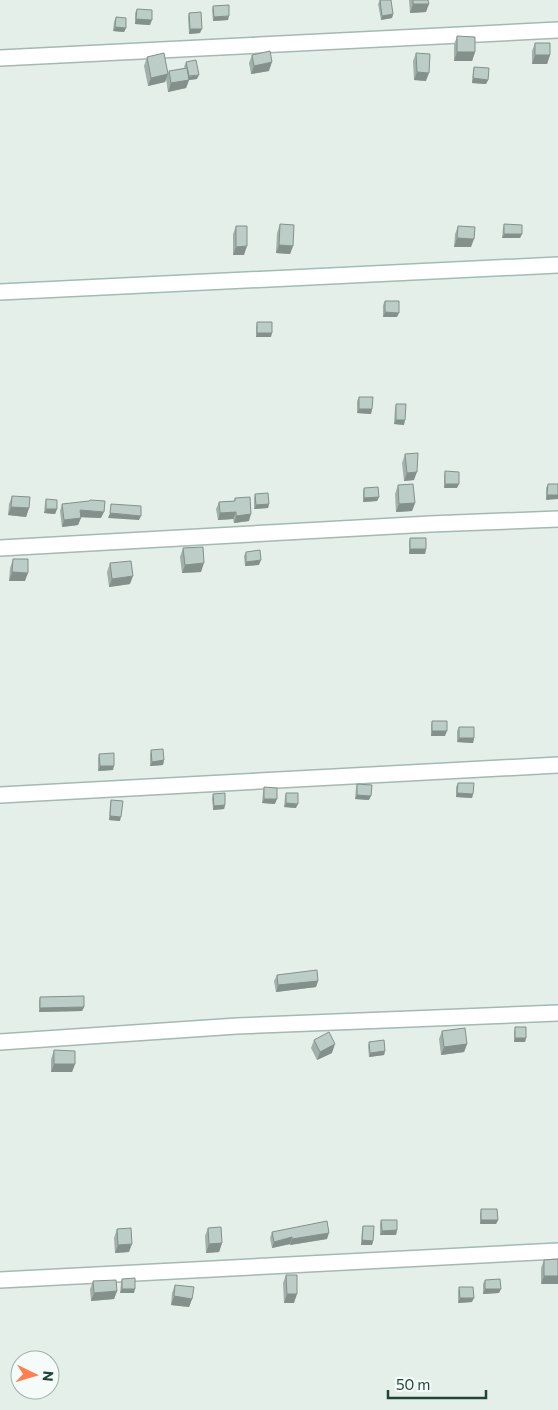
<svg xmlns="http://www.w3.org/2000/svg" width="558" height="1410" viewBox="0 0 558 1410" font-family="Commissioner,sans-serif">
	<rect width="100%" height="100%" fill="#e4efea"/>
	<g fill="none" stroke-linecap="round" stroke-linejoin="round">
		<defs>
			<path id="street" d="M0,58L558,30
				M0,548L430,524L558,519
				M0,795L558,765
				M0,1042L237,1026L558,1013
				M0,1280L558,1251"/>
			<path id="secondary" d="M0,292L558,265"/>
		</defs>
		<!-- street casing -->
		<use href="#street" stroke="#a5b8b2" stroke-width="18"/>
		<!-- secondary casing -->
		<use href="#secondary" stroke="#a0bcb3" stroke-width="18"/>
		<!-- street -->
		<use href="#street" stroke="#fff" stroke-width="15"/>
		<!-- secondary -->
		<use href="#secondary" stroke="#fff" stroke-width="15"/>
	</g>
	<!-- wall -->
	<path fill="#a1b0aa" d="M380,0L393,14L392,18L381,20L378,4Z
		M409,0H428L426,12L410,13Z
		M213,6L228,20L213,21L212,10Z
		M137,9L150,25L135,24V13Z
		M189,13L200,33L189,34L188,17Z
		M116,17L126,28L124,32L113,31L114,22Z
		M457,36L475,52L472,61H454V45Z
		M535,43L550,55L547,64H532V51Z
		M416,53L426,81L414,80L413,61Z
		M252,55L269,71L251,74L249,63Z
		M147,57L168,73L169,71L185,68L184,67L186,62L197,79L189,80L186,88L168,92L166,79L165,82L148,86L144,66Z
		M474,67L488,80L486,84L472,83L473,71Z
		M280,224L293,246L290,254L276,253L277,233Z
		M504,224L522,234L520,238H502L503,228Z
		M236,226L244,255H233V234Z
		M458,226L471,247H454L455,234Z
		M385,301L397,317H383V305Z
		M257,322L271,337H256V327Z
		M359,397L372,409L371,414L357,413V401Z
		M396,404L404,425L394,424L395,408Z
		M405,454L414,480L404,481L402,463Z
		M445,471L457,488H444V476Z
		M548,484H558L546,500V488Z
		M398,485L415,503L412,511L396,512L395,494Z
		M364,488L379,497L377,501L363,502V492Z
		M255,494L269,504L268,508L254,509V498Z
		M12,496L29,508L26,517L8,515L9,504Z
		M235,498L249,521L234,523L233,519L218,520L216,509L219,502L234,501Z
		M46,499L57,509L55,514L44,513L45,503Z
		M62,504L101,518L81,517L78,525L62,527L60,511Z
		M410,538L426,549L425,554H409V542Z
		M183,548L201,572L182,573L180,557Z
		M246,552L259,565L245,566L244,556Z
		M13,559L25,581H9L10,568Z
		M110,563L130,584L109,587L107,572Z
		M432,721L445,736H431V725Z
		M459,727L474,738L473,743L457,742V731Z
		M151,750L164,760L163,765L150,766V754Z
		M99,754L113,770L98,771V758Z
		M458,783L473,794L472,798L456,797V787Z
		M357,784L369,800L355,799L356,788Z
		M264,787L275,804L262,803L263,792Z
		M286,793L296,808L284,807L285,797Z
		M213,794L225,805L224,809L213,810L212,799Z
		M111,800L120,821L109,820L110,804Z
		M277,975L318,981L316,987L276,992L274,981Z
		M40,997L84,1007L82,1011L39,1012V1001Z
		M515,1027L526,1038L525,1042H514V1032Z
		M442,1031L467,1044L464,1052L441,1055L439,1039Z
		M314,1040L332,1053L317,1060L311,1048Z
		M369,1042L385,1051L384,1055L369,1057L368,1046Z
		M54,1050L75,1064L72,1072H51V1059Z
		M481,1209L498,1220L496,1224H480V1214Z
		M381,1220L397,1230L396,1235H380V1224Z
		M363,1226L373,1241L372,1245H361L362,1230Z
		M208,1228L222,1243L219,1252L206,1253L205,1236Z
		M117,1229L129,1252L115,1253L114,1238Z
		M272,1232L327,1239L290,1245V1244L272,1248L270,1238Z
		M558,1259L541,1284V1268L544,1260Z
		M286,1275L294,1303H284L283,1283Z
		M122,1279L134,1293H120L121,1283Z
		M485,1280L499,1293L483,1294V1284Z
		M93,1281L117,1291L114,1299L91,1301L90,1289Z
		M175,1285L192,1299L189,1307L171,1305L172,1293Z
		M459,1287L472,1302L458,1303V1291Z"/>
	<!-- shaded-wall -->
	<path fill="#83908b" d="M413,4H429L426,12L410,13Z
		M393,14L392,18L381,20L382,16Z
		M229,16L228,20L213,21L214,17Z
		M136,19L152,20L150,25L135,24Z
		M115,27L126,28L124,32L113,31Z
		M190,29H202L200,33L189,34Z
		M457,52H475L472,61H454Z
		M535,55H550L547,64H532Z
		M272,62L269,71L251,74L254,66Z
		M417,72L429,73L426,81L414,80Z
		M168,74L165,82L148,86L151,78Z
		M199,75L197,79L189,80L186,88L168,92L171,83L189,77Z
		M473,78L488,80L486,84L472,83Z
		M504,234H522L520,238H502Z
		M457,238L474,239L471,247H454Z
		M279,245L293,246L290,254L276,253Z
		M247,246L244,255H233L236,247Z
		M385,312L399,313L397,317H383Z
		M257,333H272L271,337H256Z
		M359,409H372L371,414L357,413Z
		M396,420H405L404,425L394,424Z
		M417,472L414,480L404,481L407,473Z
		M445,484H459L457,488H444Z
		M547,495H558V499L546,500Z
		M379,497L377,501L363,502L364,498Z
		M415,503L412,511L396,512L399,504Z
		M269,504L268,508L254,509L256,505Z
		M11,507L29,508L26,517L8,515Z
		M46,509H57L55,514L44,513Z
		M80,510L104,512L101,518L77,517Z
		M236,512L233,519L218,520L220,513Z
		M110,513L141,516L139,520L108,518Z
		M251,514L249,521L234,523L236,516Z
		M81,518L78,525L62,527L64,520Z
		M410,549H426L425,554H409Z
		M261,560L259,565L245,566L246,562Z
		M204,563L201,572L182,573L185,565Z
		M12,572L28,573L25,581H9Z
		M133,576L130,584L109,587L112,579Z
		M432,731H447L445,736H431Z
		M459,738H474L473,743L457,742Z
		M164,760L163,765L150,766L152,762Z
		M100,766H114L113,770L98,771Z
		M457,793L473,794L472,798L456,797Z
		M357,795L371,796L369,800L355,799Z
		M264,799H277L275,804L262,803Z
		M286,803L298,804L296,808L284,807Z
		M225,805L224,809L213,810L214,806Z
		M110,816L121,817L120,821L109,820Z
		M318,981L316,987L276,992L278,985Z
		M84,1007L82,1011L39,1012L40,1008Z
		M515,1038H526L525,1042H514Z
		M335,1044L332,1053L317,1060L320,1052Z
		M467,1044L464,1052L441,1055L444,1047Z
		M385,1051L384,1055L369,1057L370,1053Z
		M54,1064H75L72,1072H51Z
		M481,1220H498L496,1224H480Z
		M397,1230L396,1235H380L382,1231Z
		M329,1233L327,1239L290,1245L292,1239Z
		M292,1237L290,1244L272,1248L274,1242Z
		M362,1240L373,1241L372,1245H361Z
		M222,1243L219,1252L206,1253L209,1244Z
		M132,1244L129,1252L115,1253L118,1245Z
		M544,1276H558V1284H541Z
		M122,1289H135L134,1293H120Z
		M485,1289H501L499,1293L483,1294Z
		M117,1291L114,1299L91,1301L94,1293Z
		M287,1294H297L294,1303H284Z
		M174,1296L192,1299L189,1307L171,1305Z
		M460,1298H474L472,1302L458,1303Z"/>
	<!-- building -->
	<path fill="#bbcdc6" stroke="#83908b" d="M380,0H391L393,14L382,16Z
		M413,0H428L429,4H413Z
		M229,5V16L214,17L213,6Z
		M137,9L152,10V20L136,19Z
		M201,12L202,29H190L189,13Z
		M116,17L126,18V28L115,27Z
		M457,36L475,37V52H457Z
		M535,43H550V55H535Z
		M270,51L272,62L254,66L252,55Z
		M164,53L168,74L151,78L147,57Z
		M416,53L430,54L429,73L417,72Z
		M196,60L199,75L189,76L186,62Z
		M474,67L489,68L488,80L473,78Z
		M187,68L189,80L171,83L169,71Z
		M280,224L294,225L293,246L279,245Z
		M504,224L522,225V234H504Z
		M236,226H247V246L236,247Z
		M458,226L475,227L474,239L457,238Z
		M385,301H399V313L385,312Z
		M257,322H272V333H257Z
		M359,397H373L372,409H359Z
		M396,404H406L405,420H396Z
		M418,453L417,472L407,473L405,454Z
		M445,471L459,472V484H445Z
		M413,484L415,503L399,504L398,485Z
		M548,484H558V495H547Z
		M378,487L379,497L364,498V488Z
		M268,493L269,504L256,505L255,494Z
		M12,496L30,497L29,508L11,507Z
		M250,497L251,514L236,516V512L220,513L219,502L235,501V498Z
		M46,499L57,500V509H46Z
		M90,500L105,501L104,512L80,510L81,518L64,520L62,504L89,501Z
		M111,504L141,506V516L110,513Z
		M410,538H426V549H410Z
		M203,547L204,563L185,565L183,548Z
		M260,550L261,560L246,562V552Z
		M13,559H28V573L12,572Z
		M131,561L133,576L112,579L110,563Z
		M432,721H447V731H432Z
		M459,727H474V738H459Z
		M163,749L164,760L152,762L151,750Z
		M114,753V766H100L99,754Z
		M458,783H474L473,794L457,793Z
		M357,784L372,785L371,796L357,795Z
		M264,787L277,788V799H264Z
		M225,793V805L214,806L213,794Z
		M286,793H298V804L286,803Z
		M111,800L123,801L121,817L110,816Z
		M317,970L318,981L278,985L277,975Z
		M84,996V1007L40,1008V997Z
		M515,1027H526V1038H515Z
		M465,1028L467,1044L444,1047L442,1031Z
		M329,1032L335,1044L320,1052L314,1040Z
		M384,1040L385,1051L370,1053L369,1042Z
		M54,1050L75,1051V1064H54Z
		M481,1209H497L498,1220H481Z
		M381,1220H397V1230L382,1231Z
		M327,1221L329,1233L292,1239V1237L274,1242L272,1232Z
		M363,1226H374L373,1241L362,1240Z
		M221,1227L222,1243L209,1244L208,1228Z
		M131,1228L132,1244L118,1245L117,1229Z
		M558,1259V1276H544V1260Z
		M286,1275H297V1294H287Z
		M135,1278V1289H122V1279Z
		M500,1279L501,1289H485V1280Z
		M116,1280L117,1291L94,1293L93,1281Z
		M175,1285L194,1287L192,1299L174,1296Z
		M459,1287H473L474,1298H460Z"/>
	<!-- north arrow -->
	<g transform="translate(35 1375) rotate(95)"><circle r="24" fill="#f5fbf8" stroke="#a0b1ac"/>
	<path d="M0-4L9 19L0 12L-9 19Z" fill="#ff7f52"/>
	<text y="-8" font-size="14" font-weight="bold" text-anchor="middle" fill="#20433a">N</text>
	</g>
	<!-- scale -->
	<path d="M388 1390v8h98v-8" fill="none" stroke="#20433a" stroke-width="2.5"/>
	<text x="396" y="1390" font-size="15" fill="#20433a" stroke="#f5fbf8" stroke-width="4" paint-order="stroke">50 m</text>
</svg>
